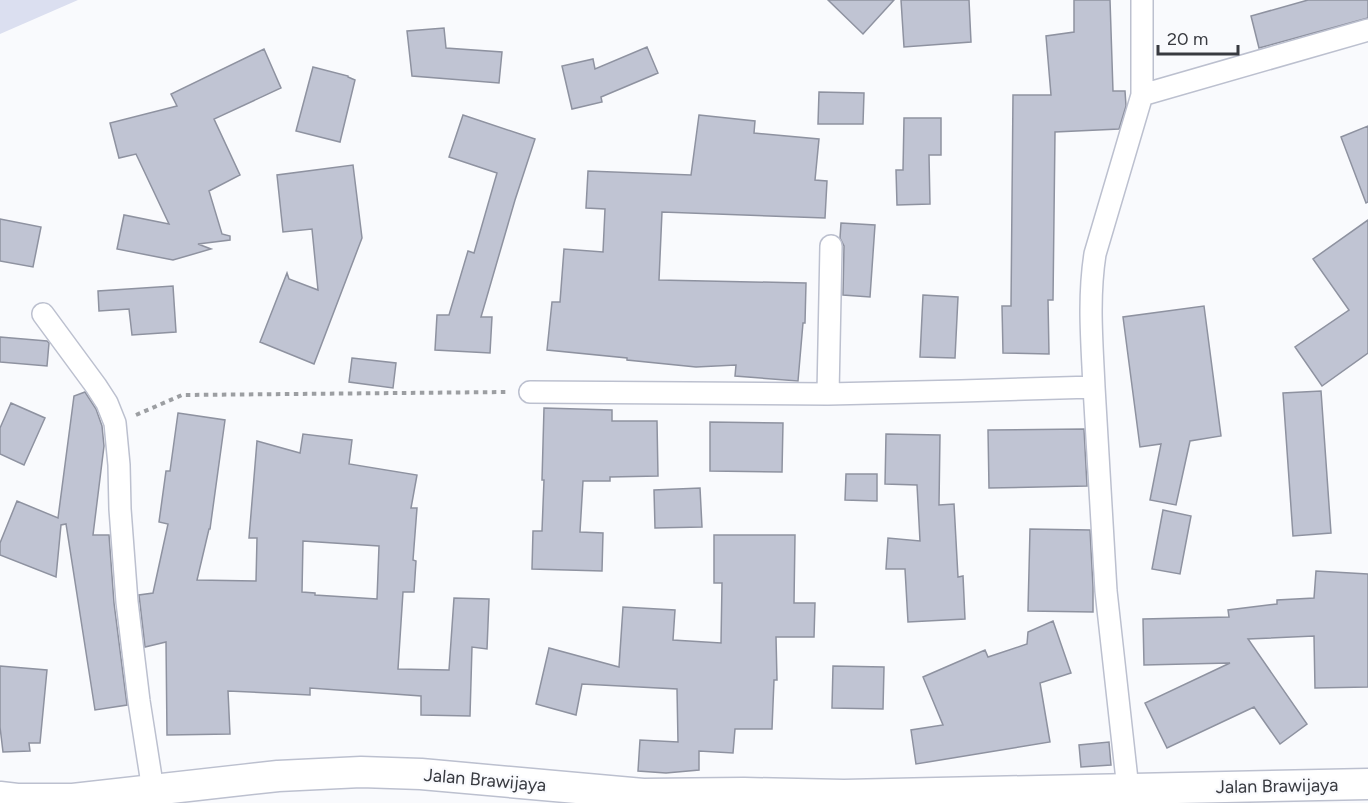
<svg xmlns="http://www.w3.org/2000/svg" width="1368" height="803" viewBox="0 0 1368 803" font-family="Figtree,sans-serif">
	<rect width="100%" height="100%" fill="#f9fafd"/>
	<!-- green -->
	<path fill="#dbdff0" d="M0,0H78L0,34Z"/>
	<!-- building -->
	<path fill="#c0c4d3" stroke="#8e92a0" stroke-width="1.5" fill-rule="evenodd" d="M828,0H894L863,34Z
		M901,0H969L971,42L904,47Z
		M1074,0H1110L1113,91H1125L1126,106L1119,129L1055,132L1053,300H1048L1049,354L1003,353L1002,306H1011L1013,95H1051L1046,36L1074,32Z
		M1308,0H1368V18L1259,48L1251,16Z
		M444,28L446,48L502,52L499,83L412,76L407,31Z
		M647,47L658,73L601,97L602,102L572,109L562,66L593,59L595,69Z
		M264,49L281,88L214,119L240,175L209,191L222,234L230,236V240L198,244L211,249L173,260L117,249L124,215L169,224L136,154L119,158L110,123L177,106L171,94Z
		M313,67L348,76V77L355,80L340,142L296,131Z
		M819,92L864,93L863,124H818Z
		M463,115L535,139L515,200L481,317H492L490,353L435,350L437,315H449L468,251L474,253L497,173L449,157Z
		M699,115L755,121L754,133L819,139L815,180L827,181L825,218L662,212L659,280L806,283L805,323H803L798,381L735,376L736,365L696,367L627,360V358L547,350L552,302H560L564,249L603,252L605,209L586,208L588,171L691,175Z
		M904,118H941V155H929L930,204L897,205L896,170H903Z
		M1368,126V202L1366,203L1341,137Z
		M353,165L362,238L314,364L260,342L287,273L289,279L318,290L312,229L283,232L277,175Z
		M0,219L41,227L33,267L0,261Z
		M1368,220V353L1322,386L1295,347L1349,310L1313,259Z
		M841,223L875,225L870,297L843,295L844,246L840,238Z
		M173,286L176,332L132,335L129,309L99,311L98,291Z
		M923,295L958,297L955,358L920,357Z
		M1204,306L1221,436L1190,441L1176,505L1150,500L1161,444L1140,447L1123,317Z
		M0,337L47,341L49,343L47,366L0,362Z
		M352,358L396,363L393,388L349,382Z
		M1321,391L1331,533L1293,536L1283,393Z
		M85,392L96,409L102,426L104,446L93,535H109L114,603L127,705L95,710L66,524L61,525L56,577L0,555V543L17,501L58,518L74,396Z
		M11,403L45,418L24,465L0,454V428Z
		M544,408L612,410V421H657L658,476L610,477V481H583L580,532L603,533L602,571L532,569L533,531H542L544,480H542Z
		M178,413L225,420L210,529H209L197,580L256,581L257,538H249L257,441L300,453L303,434L352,440L349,464L417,475L411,508H417L413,560L416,561L414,592H403L398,669L449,670L454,598L489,599L487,649L472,647L470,716L421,715V696L310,688V695L228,691L230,734L167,735L166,642L145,647L139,595L153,593L168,524L159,522L166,471H170ZM303,541L379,546L377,599L315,595V593L302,592Z
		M710,422L783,423L782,472L710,471Z
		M1084,429L1087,486L989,488L988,430Z
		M886,434L940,435L939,505L954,504L958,577L963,576L965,619L908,622L905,569H886L888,538L920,541L917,485L885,484Z
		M846,474H877V501L845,500Z
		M700,488L702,527L655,528L654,490Z
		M1163,510L1191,516L1180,574L1152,569Z
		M1030,529L1090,530L1093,587V612L1028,611Z
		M714,535H795L794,603H815L814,637H776L777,680H774L772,729H735L733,753L699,751V770L666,773L638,771L640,740L678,742L677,689L582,684L576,715L536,704L549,648L619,667L623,607L675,610L673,640L721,643L722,583H714Z
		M1316,571L1368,574V687L1315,688L1314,636L1248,639L1307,724L1280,744L1254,707L1167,748L1145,703L1230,663L1144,665L1143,619L1229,617L1228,610L1277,604V600L1314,598Z
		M1053,621L1071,673L1040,683L1050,742L916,764L911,730L943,725L923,677L985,650L988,657L1027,644L1028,632Z
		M0,666L47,670L40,743H29L30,751L3,752L0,727Z
		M833,666L884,667L883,709L832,708Z
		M1109,742L1111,765L1081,767L1079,745Z"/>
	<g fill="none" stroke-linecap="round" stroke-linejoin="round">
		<defs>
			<path id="street" d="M1142,95L1368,30
				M43,314L96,386L107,403L115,423L119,465L120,509L127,602L139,701L153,790
				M1094,387C1092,342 1088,299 1095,254L1142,95V0
				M530,392L828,394L961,391L1094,387L1106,591L1128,789
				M828,394L831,246"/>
			<path id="secondary" d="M0,797L17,799H73L278,776L361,772L421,774L643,794L744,793L844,795L1368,784"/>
		</defs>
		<!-- street casing -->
		<use href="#street" stroke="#bcc0cf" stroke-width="24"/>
		<!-- secondary casing -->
		<use href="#secondary" stroke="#bcc0cf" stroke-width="33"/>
		<!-- path -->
		<path stroke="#9c9ea2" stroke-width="4" stroke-dasharray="4.5 4.5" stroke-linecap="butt" d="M136,415L182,395L508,392"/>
		<!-- street -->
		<use href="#street" stroke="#fff" stroke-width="21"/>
		<!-- secondary -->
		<use href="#secondary" stroke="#fff" stroke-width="30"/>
	</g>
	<g text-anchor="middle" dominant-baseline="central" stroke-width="4.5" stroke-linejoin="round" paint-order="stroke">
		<!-- street labels -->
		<g font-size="18" fill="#383a40" stroke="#f9fafd">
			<text transform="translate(485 780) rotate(5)">Jalan Brawijaya</text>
			<text transform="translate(1277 786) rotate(-1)">Jalan Brawijaya</text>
		</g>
	</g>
	<!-- scale -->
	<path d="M1158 45v9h80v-9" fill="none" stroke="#383a40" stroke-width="3"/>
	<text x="1167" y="45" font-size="18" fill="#383a40" stroke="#f9fafd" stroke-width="4.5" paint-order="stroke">20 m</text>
</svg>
